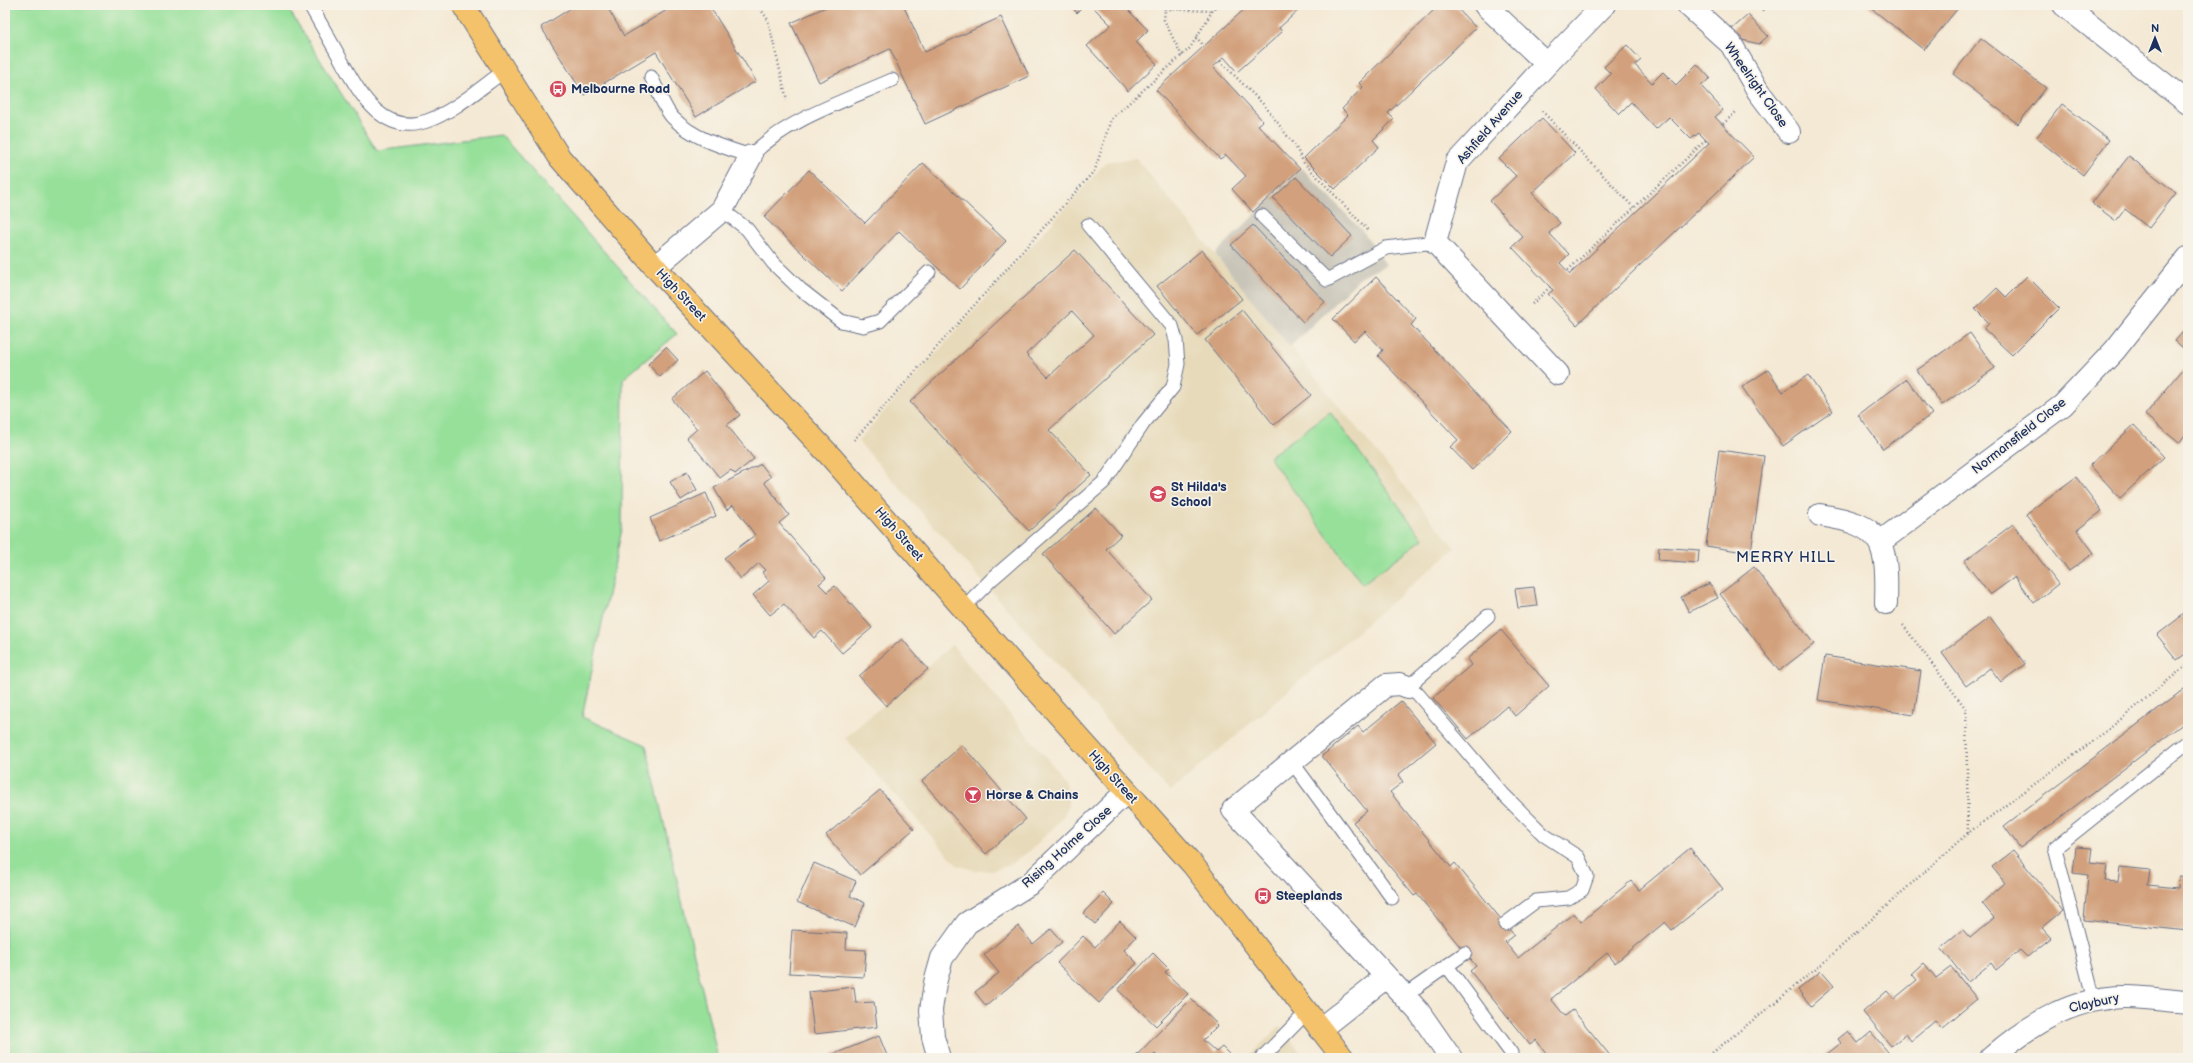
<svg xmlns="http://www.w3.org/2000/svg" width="2193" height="1063" viewBox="0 0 2193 1063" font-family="'Balsamiq Sans',sans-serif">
	<rect width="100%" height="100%" fill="#f7f3e8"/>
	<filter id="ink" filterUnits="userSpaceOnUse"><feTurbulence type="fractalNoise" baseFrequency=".025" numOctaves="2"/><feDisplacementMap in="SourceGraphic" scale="8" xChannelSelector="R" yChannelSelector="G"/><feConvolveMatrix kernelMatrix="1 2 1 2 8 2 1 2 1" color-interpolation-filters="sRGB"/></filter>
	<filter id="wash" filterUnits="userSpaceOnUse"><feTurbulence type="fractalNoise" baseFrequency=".012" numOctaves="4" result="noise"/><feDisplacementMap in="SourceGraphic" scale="16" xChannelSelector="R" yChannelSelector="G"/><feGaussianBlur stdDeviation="0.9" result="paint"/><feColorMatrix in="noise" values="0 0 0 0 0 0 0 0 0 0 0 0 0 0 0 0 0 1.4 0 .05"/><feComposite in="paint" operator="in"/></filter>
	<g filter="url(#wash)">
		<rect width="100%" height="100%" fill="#f4e9d4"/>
		<!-- built -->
		<path fill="#e7daba" d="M1136,158L1455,548L1170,792L858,441L1106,162Z
			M952,645L1064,779L1068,796V807L1062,819L1031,850L1009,865L994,870L977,871L957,865L845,738Z
			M1280,1026L1305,1058H1247Z"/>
		<!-- industrial -->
		<path fill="#c8c4b8" d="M1302,168L1364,233L1386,265L1361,277L1290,347L1215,254Z"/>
		<!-- green -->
		<path fill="#96e09a" stroke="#58887c" d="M5,5H286L377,151L501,135L677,334L623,379L622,529L582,717L646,745L718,1058H5Z
			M1330,412L1423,539L1362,584L1269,457Z"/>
		<g id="blocks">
			<!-- building -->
			<path fill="#d2a07b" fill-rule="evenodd" d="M520,5H532L523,10Z
				M576,5H606L624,36L675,5H709L756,81L696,117L656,52L584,95L541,27Z
				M830,5H903L925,52L1001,17L1029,76L925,124L890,49L819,82L791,23Z
				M1070,5H1085L1077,13Z
				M1091,5H1131L1127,9L1148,30L1136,42L1157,64L1128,91L1087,46L1111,25Z
				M1249,5H1298L1301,8L1279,28L1282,32L1237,72L1224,57L1213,67L1263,121L1258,125L1300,169L1253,212L1232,189L1246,176L1226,155L1220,159L1156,90Z
				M1439,5H1454L1476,28L1388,113L1394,119L1373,140L1379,147L1335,189L1304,158L1348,115L1342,109L1363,87L1359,83Z
				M1757,5H1769L1762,11Z
				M1867,5H1954L1958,8L1924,50Z
				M1748,15L1768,36L1759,44L1742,40L1732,29Z
				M1981,38L2046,88L2018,124L1953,74Z
				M1627,45L1641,60L1635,65L1652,83L1663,72L1676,85L1697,64L1710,78L1701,86L1723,110L1715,117L1754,157L1577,325L1548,294L1553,290L1550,287L1512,247L1523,237L1490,201L1516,176L1499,159L1542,118L1575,153L1532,193L1560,223L1549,233L1569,254L1560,263L1570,274L1709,143L1699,133L1691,139L1669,117L1656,129L1631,102L1619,114L1596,89L1611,74L1604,67Z
				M2062,104L2109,140L2083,175L2036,138Z
				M2129,156L2176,193L2149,228L2125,209L2116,221L2092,203Z
				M923,163L1006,241L960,289L899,231L842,291L764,217L809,170L865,223Z
				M1296,177L1352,236L1330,257L1273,198Z
				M1253,225L1325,302L1303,322L1231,245Z
				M1075,250L1153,335L1049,430L1091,475L1029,531L910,402ZM1072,311L1094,335L1048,377L1026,354Z
				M1202,250L1242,299L1197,335L1157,286Z
				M2027,276L2059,308L2012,355L1984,329L1989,323L1975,309L1997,288L2006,297Z
				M1376,277L1416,319L1411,325L1512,431L1472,470L1450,447L1458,440L1378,356L1383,350L1365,331L1354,341L1333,319Z
				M1242,310L1311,395L1274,425L1205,340Z
				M2188,326V352L2175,341Z
				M1970,333L1995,368L1942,405L1917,370Z
				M666,347L678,360L660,377L648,364Z
				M2184,368L2188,371V431L2179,443L2145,415Z
				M1768,370L1783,392L1808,375L1833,411L1783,446L1742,387Z
				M705,371L740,415L727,425L754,459L735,474L731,470L720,478L687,438L697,429L672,399Z
				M1907,379L1932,414L1883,449L1858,415Z
				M2134,425L2164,457L2120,498L2090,465Z
				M1719,450L1764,456L1751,553L1706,546Z
				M761,464L771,477L764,482L789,515L779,523L826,578L819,584L827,592L835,586L872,628L842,653L822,631L814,638L784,604L770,615L753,595L769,581L762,572L766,570L759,563L741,579L724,558L755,535L733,505L727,510L714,488Z
				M687,472L697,490L681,500L670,482Z
				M2076,477L2102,511L2077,530L2094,553L2069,571L2026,514Z
				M706,493L716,516L659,541L650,518Z
				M1096,508L1121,535L1106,549L1152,600L1114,634L1043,554Z
				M2013,524L2058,584L2034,603L2015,577L1990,595L1964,561Z
				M1659,547L1699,550L1698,563L1658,560Z
				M1754,567L1814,644L1779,671L1720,594Z
				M1710,583L1718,598L1689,612L1681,597Z
				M1534,587L1537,606L1518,608L1515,589Z
				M2188,611V652L2177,660L2157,635Z
				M1990,617L2025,664L2001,682L1990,668L1966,686L1942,653Z
				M1501,630L1549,686L1515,716L1507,706L1468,739L1433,698L1471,665L1467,659Z
				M902,639L928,669L886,706L859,676Z
				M1825,656L1921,671L1914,715L1818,700Z
				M2188,686V720L2020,848L2004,826Z
				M1401,701L1436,743L1398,775L1403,782L1390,792L1451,867L1455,863L1514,935L1505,942L1518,958L1574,913L1581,922L1631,881L1639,890L1690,848L1723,889L1672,930L1665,922L1615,963L1607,953L1551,999L1565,1016L1573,1010L1612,1058H1550L1536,1040L1530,1045L1470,971L1476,966L1417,894L1414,896L1353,822L1367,811L1322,756L1358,726L1363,732Z
				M962,745L1026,819L986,854L922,781Z
				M880,790L914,829L860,875L826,835Z
				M2076,847L2092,848L2090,863L2107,865L2105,881L2118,882L2120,867L2150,870L2148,885L2178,888L2179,876L2188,877V931L2084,920L2088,875L2073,873Z
				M2013,851L2063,911L2042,928L2051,938L2027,957L2020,950L1996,970L1991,963L1968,982L1941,948L1963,930L1970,938L1994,918L1982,903L2005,883L1992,867Z
				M814,863L856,881L850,896L865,903L855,927L797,902Z
				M1103,893L1114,904L1095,924L1083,913Z
				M1120,921L1136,937L1124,950L1137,963L1099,1003L1057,963L1083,936L1095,947Z
				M1018,926L1033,944L1051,929L1062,942L986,1006L975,992L999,973L984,955Z
				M792,930L847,933L846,949L866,950L864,977L789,973Z
				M1153,953L1169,969L1165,972L1188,994L1156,1026L1118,990Z
				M1924,963L1936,978L1951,967L1977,999L1942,1028L1935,1021L1911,1041L1906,1034L1891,1046L1863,1012L1887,991L1894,999L1917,980L1912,974Z
				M1821,971L1834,986L1811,1006L1798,990Z
				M854,987L856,1003L874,1002L877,1027L814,1034L809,992Z
				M1191,999L1218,1025L1203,1040L1216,1052L1222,1047L1233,1058H1159L1155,1054L1151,1058H1134Z
				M1848,1031L1858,1043L1871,1032L1893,1058H1822L1841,1043L1838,1039Z
				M879,1036L888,1058H824Z
				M1811,1054L1814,1058H1806Z"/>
		</g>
	</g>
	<g filter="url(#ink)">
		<use href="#blocks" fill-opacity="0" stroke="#677087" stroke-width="1"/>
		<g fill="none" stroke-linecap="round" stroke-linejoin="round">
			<defs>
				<path id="service" d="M310,5C320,23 330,40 340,58C358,90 381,137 427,121C455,111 481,87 506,70
					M651,77C657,88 664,109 673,118C694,139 723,147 751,156C785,120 847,100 892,80
					M722,210L747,229L773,263L800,289L841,321L863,326L880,321L929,272
					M1262,216L1327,280L1386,248L1435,242
					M963,608L993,578L1104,482L1143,424L1173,387L1178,364L1176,340L1172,326L1088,225
					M1488,616L1408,687L1417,693L1503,794L1544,835L1578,857L1587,876L1582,890L1568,898L1536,901L1505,924
					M1292,762L1392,898
					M1447,966L1511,1053
					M1404,996L1465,953
					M2094,1000L2055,848L2188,742
					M1262,1058L1307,1012"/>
				<path id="minor" d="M1485,5L1547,64
					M1688,5L1731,44L1758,91L1789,132
					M2064,5L2188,103
					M655,267L722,210L751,156
					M1558,374L1435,242L1457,162L1547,64L1604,5
					M1820,515C1883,525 1888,541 1886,603
					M1880,542L2063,405L2115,350L2188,258
					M1408,687L1400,684L1386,685L1233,810L1419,1012L1451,1058
					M1320,1029L1386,977
					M939,1058L933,1037L931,1010L935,983L942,958L967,923L1031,883L1126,792
					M1991,1058C2028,1025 2076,996 2127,997C2147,997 2168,1001 2188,1002"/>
				<path id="primary" d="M463,5L560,158L655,267L832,458L963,608L1193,865L1343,1058"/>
			</defs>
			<!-- service casing -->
			<use href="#service" stroke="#677087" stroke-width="15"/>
			<!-- minor casing -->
			<use href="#minor" stroke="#677087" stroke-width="24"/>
			<!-- primary casing -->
			<use href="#primary" stroke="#677087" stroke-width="24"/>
			<!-- path -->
			<path stroke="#677087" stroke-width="2.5" stroke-dasharray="1 3" stroke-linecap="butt" d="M758,5L768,20L787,100
				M1162,5L1165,9
				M1196,37L1204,46
				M1182,56L1164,20L1165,9L1212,11
				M1220,61L1264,105L1295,146L1304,163L1368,230
				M1542,111L1634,208
				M1723,124L1737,111
				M1568,270L1706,140
				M1532,304L1550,287
				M854,440L1095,170L1111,119L1190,48L1216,5
				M1903,625L1966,709L1968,833
				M1706,1058L1815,970L1968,833L2104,733L2188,664"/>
			<!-- service -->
			<use href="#service" stroke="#fff" stroke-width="13"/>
			<!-- minor -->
			<use href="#minor" stroke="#fff" stroke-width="22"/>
			<!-- primary -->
			<use href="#primary" stroke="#f4c26a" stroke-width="22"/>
		</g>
	</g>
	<!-- icons -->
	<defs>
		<symbol id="bus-disc" viewBox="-11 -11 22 22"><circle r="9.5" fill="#d1495b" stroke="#f7f3e8"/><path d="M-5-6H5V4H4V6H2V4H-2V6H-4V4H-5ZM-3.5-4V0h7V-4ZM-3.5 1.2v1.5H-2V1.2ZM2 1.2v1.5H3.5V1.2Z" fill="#fff"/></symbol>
		<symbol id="school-disc" viewBox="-11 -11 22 22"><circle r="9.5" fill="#d1495b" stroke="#f7f3e8"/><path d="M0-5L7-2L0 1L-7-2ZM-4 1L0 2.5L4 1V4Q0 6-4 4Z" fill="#fff"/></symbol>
		<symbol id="bar-disc" viewBox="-11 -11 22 22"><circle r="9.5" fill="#d1495b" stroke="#f7f3e8"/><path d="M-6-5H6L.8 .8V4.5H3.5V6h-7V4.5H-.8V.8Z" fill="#fff"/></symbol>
	</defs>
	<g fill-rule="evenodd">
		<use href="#bus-disc" x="548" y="79" width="20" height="20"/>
		<use href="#school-disc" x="1148" y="484" width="20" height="20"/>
		<use href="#bar-disc" x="963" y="785" width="20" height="20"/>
		<use href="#bus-disc" x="1253" y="886" width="20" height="20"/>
	</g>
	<g text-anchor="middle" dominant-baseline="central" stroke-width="3.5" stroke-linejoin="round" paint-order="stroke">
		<!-- street labels -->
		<g font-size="13" fill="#1b2f5e" stroke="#f7f3e8">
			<text transform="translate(1756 85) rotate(55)">Wheelright Close</text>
			<text transform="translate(1490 127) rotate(-49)">Ashfield Avenue</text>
			<text transform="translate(681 295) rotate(47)">High Street</text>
			<text transform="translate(2019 436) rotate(-38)">Normansfield Close</text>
			<text transform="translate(899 534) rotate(49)">High Street</text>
			<text transform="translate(1113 777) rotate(48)">High Street</text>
			<text transform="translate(1067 847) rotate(-42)">Rising Holme Close</text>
			<text transform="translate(2094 1003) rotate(-12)">Claybury</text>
		</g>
		<!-- poi labels -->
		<g font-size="13" font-weight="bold" fill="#1b2f5e" stroke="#f7f3e8" text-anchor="start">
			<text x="571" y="89">Melbourne Road</text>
			<text x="1171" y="487">St Hilda's<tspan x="1171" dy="15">School</tspan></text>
			<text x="986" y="795">Horse &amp; Chains</text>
			<text x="1276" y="896">Steeplands</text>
		</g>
		<!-- quarter labels -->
		<g font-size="15" letter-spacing="1" fill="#1b2f5e" stroke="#f7f3e8">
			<text x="1786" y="557">MERRY HILL</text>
		</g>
	</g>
	<!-- margin -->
	<rect width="2193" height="1063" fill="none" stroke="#f7f3e8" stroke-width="20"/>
	<!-- north arrow -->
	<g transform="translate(2155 38)" stroke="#f7f3e8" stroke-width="3" paint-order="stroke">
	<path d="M0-3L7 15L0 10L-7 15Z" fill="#1b2f5e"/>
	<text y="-6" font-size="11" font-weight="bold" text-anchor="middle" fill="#1b2f5e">N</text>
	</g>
</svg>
